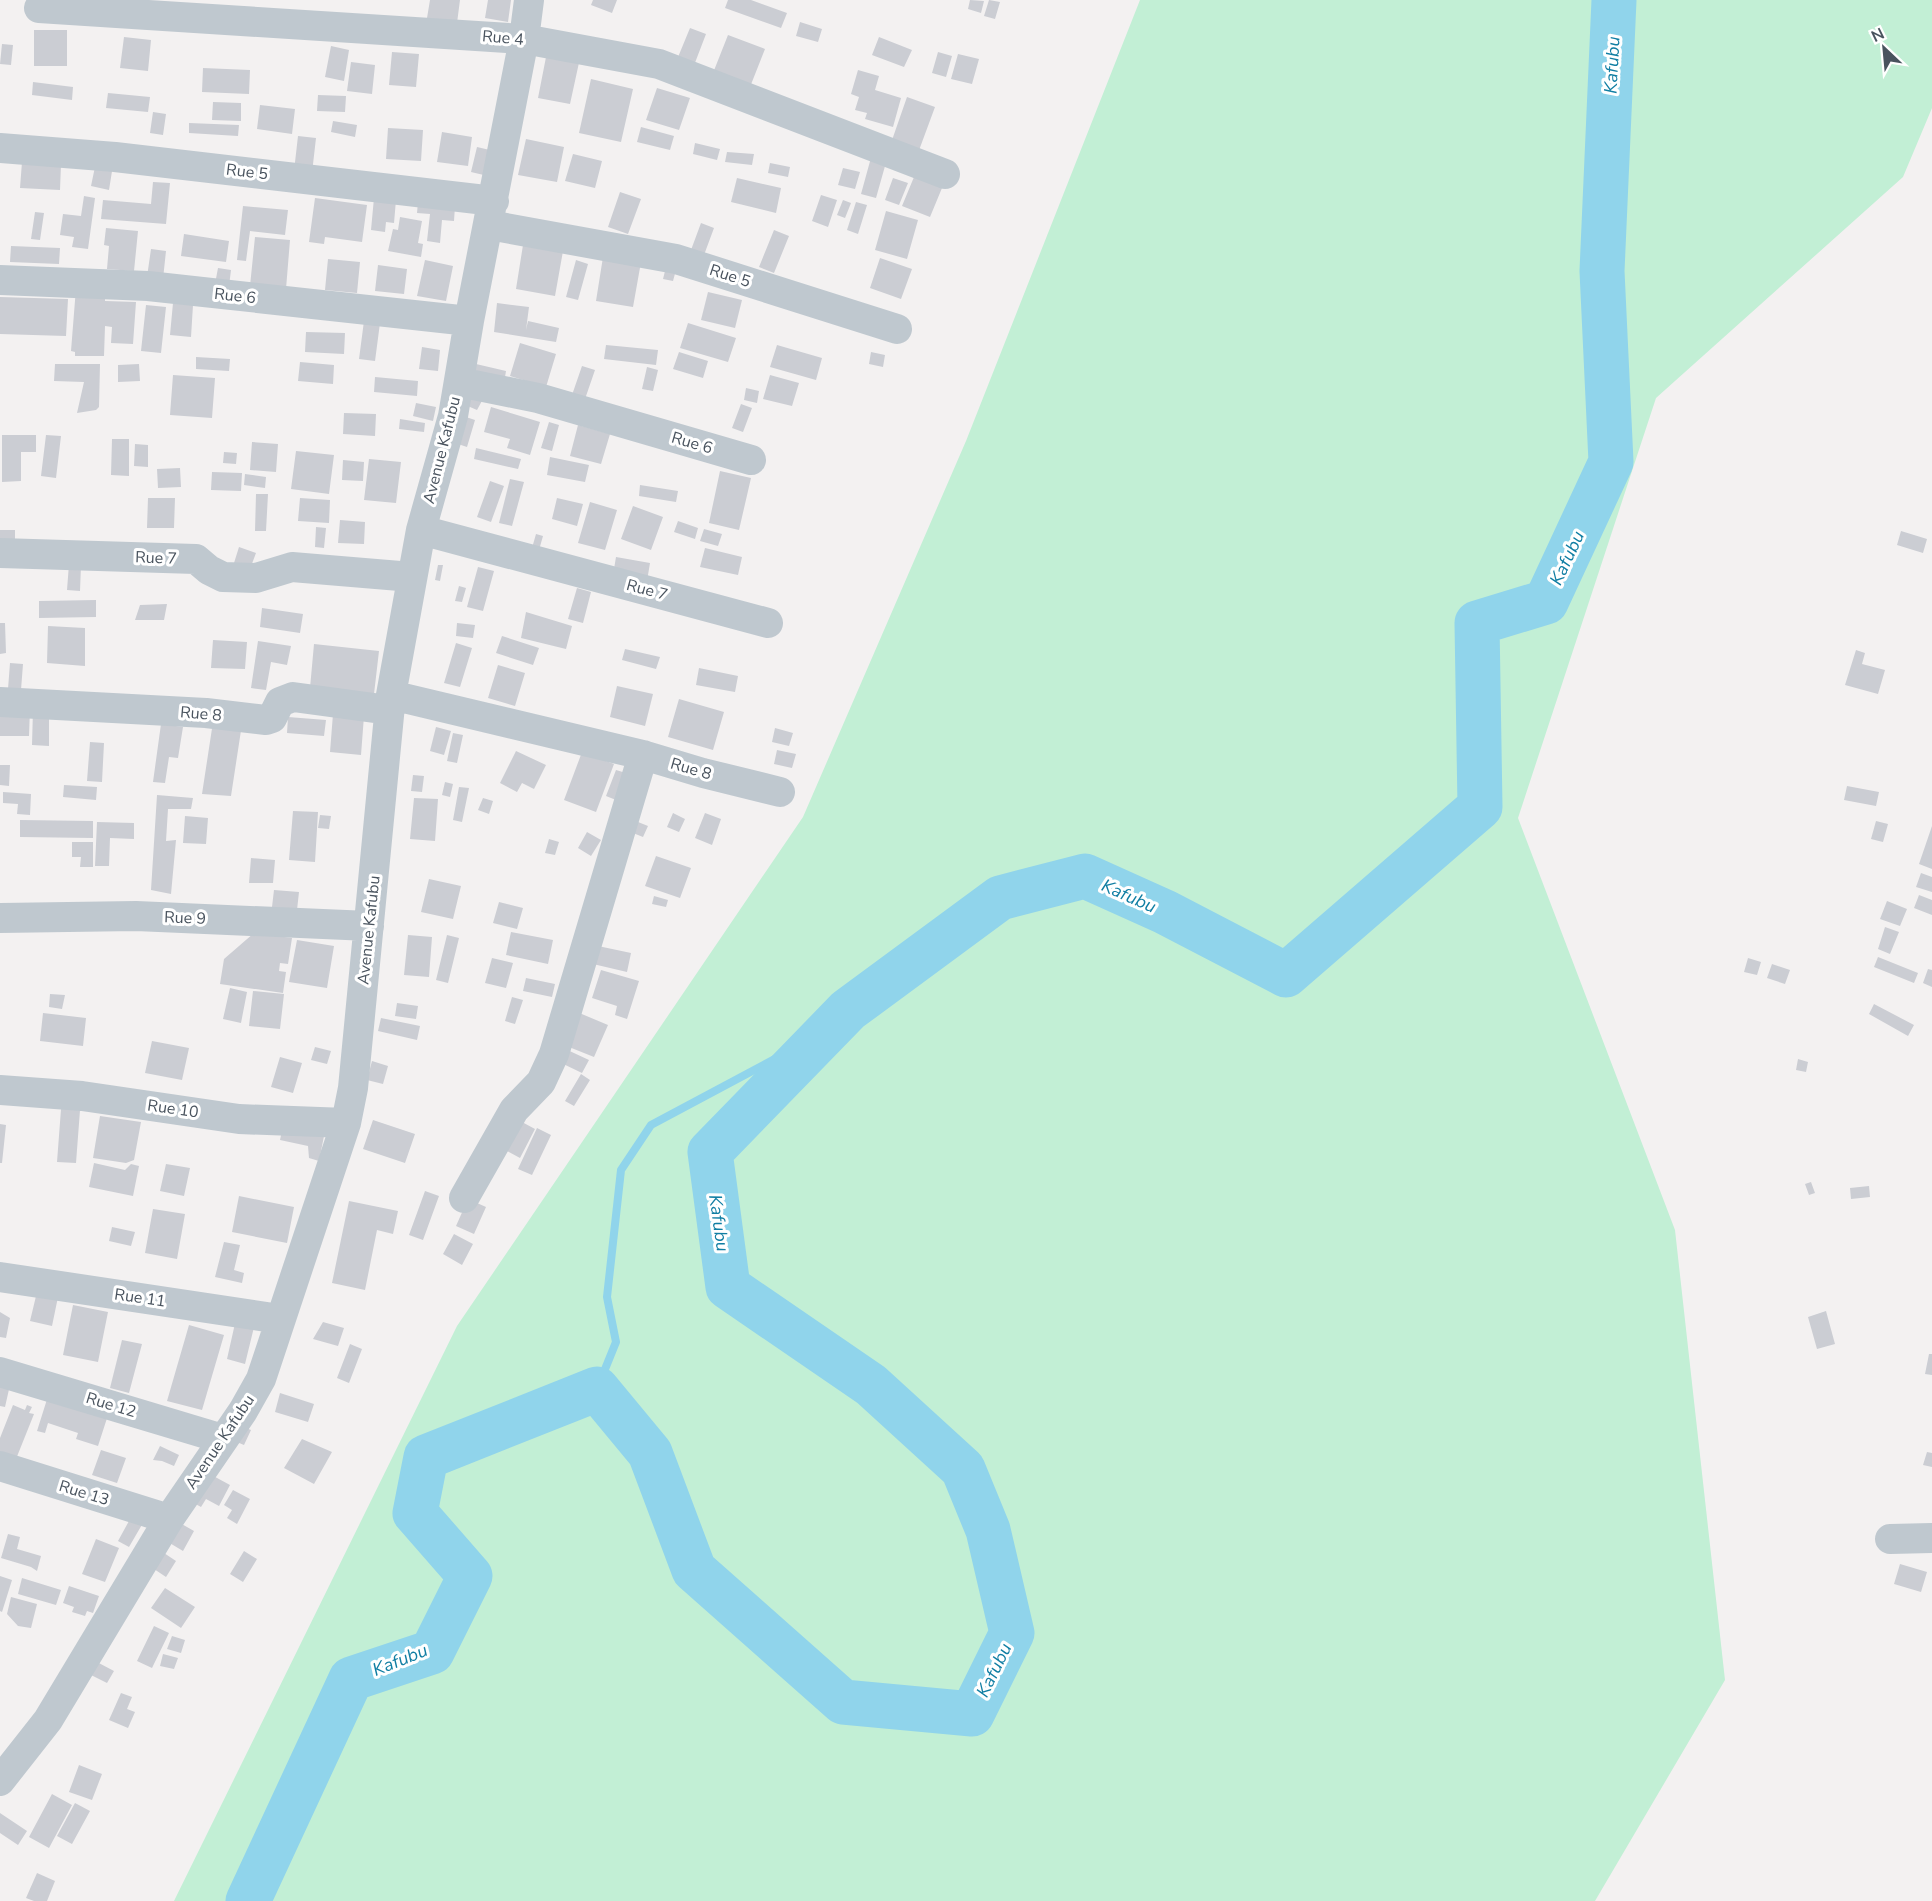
<svg xmlns="http://www.w3.org/2000/svg" width="1932" height="1901" viewBox="0 0 1932 1901" font-family="'Nunito Sans',sans-serif">
	<rect width="100%" height="100%" fill="#f3f1f1"/>
	<!-- green -->
	<path fill="#c2efd5" d="M1140,0H1932V108L1903,177L1656,398L1518,818L1675,1230L1725,1680L1595,1901H174L457,1326L803,817L966,441Z"/>
	<g fill="none" stroke-linecap="round" stroke-linejoin="round">
		<!-- stream -->
		<path stroke="#90d4eb" stroke-width="8" d="M597,1389L616,1342L607,1297L621,1170L651,1125L831,1029"/>
		<!-- river -->
		<path stroke="#90d4eb" stroke-width="45" d="M248,1901L351,1679L432,1652L470,1576L415,1513L426,1457L597,1389L650,1453L694,1570L843,1702L972,1714L1012,1633L988,1530L963,1469L871,1385L728,1287L710,1152L848,1010L1000,898L1085,876L1165,912L1286,975L1480,807L1477,623L1546,602L1611,462L1602,271L1614,0"/>
	</g>
	<!-- building -->
	<path fill="#cbcdd3" d="M430,0H460L457,23L427,18Z
		M488,0H511L508,22L485,18Z
		M593,0H617L612,13L591,5Z
		M728,0H751L787,13L781,28L725,8Z
		M970,0L984,1L981,13L968,9Z
		M989,0L1000,2L995,19L984,16Z
		M800,22L822,29L818,42L796,36Z
		M690,28L706,34L693,68L676,62Z
		M34,30H67V66H34Z
		M728,35L765,49L750,87L713,73Z
		M124,37L151,40L148,71L120,68Z
		M879,37L912,50L904,67L872,55Z
		M2,44L13,45L11,65L0,64Z
		M331,46L349,50L344,81L325,77Z
		M392,52L419,54L416,87L389,85Z
		M547,52L580,58L570,104L538,98Z
		M938,52L952,56L946,77L932,73Z
		M958,54L979,59L972,84L951,79Z
		M351,62L375,65L372,94L347,91Z
		M203,68L250,70L249,94L202,92Z
		M858,70L879,76L875,90L901,98L893,127L865,119L867,113L855,110L859,97L851,94Z
		M591,79L633,89L621,142L579,133Z
		M33,82L73,87L72,100L32,95Z
		M657,88L690,98L679,130L646,120Z
		M108,93L150,97L148,112L106,108Z
		M318,95L346,96L345,112L317,111Z
		M907,97L935,107L918,153L891,143Z
		M213,102L241,103V121L212,120Z
		M260,105L295,109L292,134L257,129Z
		M153,112L166,114L163,135L150,133Z
		M333,121L357,125L355,137L331,132Z
		M189,123L239,125L238,136L189,133Z
		M641,127L674,136L670,150L637,142Z
		M388,128L423,130L421,161L386,159Z
		M442,132L472,137L468,166L437,162Z
		M298,136L316,138L312,173L294,171Z
		M526,139L564,147L557,182L518,175Z
		M695,143L720,149L717,160L693,154Z
		M477,147L494,151L488,176L471,172Z
		M727,152L754,154L752,165L725,162Z
		M573,154L602,161L595,188L565,181Z
		M872,154L887,159L876,198L861,194Z
		M22,162L61,164L60,190L20,188Z
		M96,162L113,165L109,190L91,186Z
		M770,163L790,167L788,177L768,173Z
		M843,168L860,172L855,189L838,185Z
		M914,177L942,188L930,217L902,206Z
		M737,178L781,188L776,213L731,202Z
		M893,178L908,183L899,205L885,200Z
		M153,182L170,183L166,224L101,219L103,200L151,204Z
		M620,192L641,199L628,234L608,227Z
		M821,195L837,200L828,227L812,221Z
		M84,196L95,198L88,249L72,247L74,237L60,235L63,214L81,216Z
		M315,198L367,205L362,242L325,237L324,244L309,242Z
		M374,198L396,200L394,223L386,222L385,232L371,230Z
		M843,200L851,203L845,218L837,215Z
		M418,202L455,206L454,221L442,220L440,243L427,241L430,214L417,213Z
		M856,202L867,205L858,234L847,230Z
		M243,206L288,210L285,235L250,231L246,261L237,260Z
		M886,211L918,220L907,259L875,250Z
		M35,212L44,213L40,240L31,239Z
		M400,217L422,221L418,243L423,244L421,257L388,251L393,229L398,230Z
		M701,223L714,228L704,255L691,250Z
		M106,228L138,231L134,271L107,269L109,246L104,245Z
		M774,230L789,236L774,273L759,267Z
		M184,234L229,241L226,262L181,256Z
		M255,237L290,240L286,289L250,286Z
		M523,245L563,251L555,296L516,289Z
		M11,246L60,248L59,264L10,262Z
		M151,249L166,251L163,279L147,277Z
		M603,257L641,262L633,307L596,301Z
		M880,258L912,269L901,299L870,288Z
		M328,259L360,262L357,293L325,290Z
		M425,260L453,266L446,301L417,296Z
		M576,260L588,264L578,300L566,297Z
		M378,265L407,269L404,294L375,291Z
		M666,267L676,270L673,281L663,279Z
		M218,268L231,270L229,286L215,284Z
		M76,288L105,296V301L136,302L133,344L111,343L112,327L105,326L104,356H75V352L71,351Z
		M708,292L742,300L735,328L701,320Z
		M0,297L68,299L66,336L0,334Z
		M173,303L193,305L191,337L170,335Z
		M497,303L529,307L526,330L528,321L559,328L556,342L494,332Z
		M146,305L166,307L161,353L141,351Z
		M364,321L380,323L375,361L359,359Z
		M688,323L736,338L728,362L680,348Z
		M306,332L345,333L344,354L305,352Z
		M520,343L556,354L546,387L510,376Z
		M606,345L658,350L656,365L604,359Z
		M777,345L822,358L816,380L770,367Z
		M422,347L440,350L438,371L419,369Z
		M679,352L708,361L703,378L673,369Z
		M871,352L885,355L883,367L869,364Z
		M196,357L230,359L229,371L196,369Z
		M300,362L334,365L333,384L298,381Z
		M55,364H100L99,407L96,410L77,413L84,382L54,381Z
		M139,364L140,381L118,382V365Z
		M476,364L506,371L504,383L473,376Z
		M582,366L595,370L585,399L572,395Z
		M647,367L658,370L653,391L642,389Z
		M173,375L215,378L212,418L170,415Z
		M770,375L799,383L792,406L763,399Z
		M375,377L418,381L417,396L374,392Z
		M746,388L759,391L757,403L744,400Z
		M469,392L483,399L477,410L463,404Z
		M416,403L436,407L433,421L413,416Z
		M741,404L752,408L743,432L732,428Z
		M491,407L540,422L530,455L507,448L510,439L484,432Z
		M344,413L376,414L375,436L343,434Z
		M463,416L475,420L467,447L455,443Z
		M400,419L425,423L424,432L399,429Z
		M549,422L559,425L552,451L541,448Z
		M578,425L610,434L601,464L570,456Z
		M2,435H36V452H21V481L2,482Z
		M46,435L61,436L56,478L41,476Z
		M112,439H129V476L111,475Z
		M252,442L278,444L276,472L250,470Z
		M135,444L148,445V467L134,466Z
		M476,448L521,459L518,469L474,459Z
		M296,451L334,455L329,494L291,489Z
		M224,452L237,453L236,464L223,463Z
		M550,457L589,465L585,482L547,475Z
		M369,459L401,462L396,503L364,500Z
		M343,460L364,462L363,481L342,480Z
		M180,468L181,487L158,488L157,469Z
		M720,471L751,478L739,530L709,523Z
		M212,472L242,473L241,491L211,490Z
		M245,474L266,477L265,488L244,485Z
		M510,479L524,482L512,526L499,523Z
		M490,481L504,486L491,522L477,517Z
		M640,485L678,491L676,502L639,496Z
		M256,494H268L266,531H255Z
		M148,498H175L174,528H147Z
		M300,498L330,500L329,523L298,521Z
		M557,498L583,504L577,526L552,519Z
		M590,502L617,510L605,550L578,543Z
		M633,506L663,517L651,550L621,539Z
		M340,520L365,522L364,544L338,543Z
		M678,521L698,528L695,539L674,532Z
		M316,527L326,528L324,548L315,547Z
		M704,529L722,534L718,546L700,541Z
		M0,530H15V541L0,542Z
		M1901,531L1927,539L1923,553L1897,545Z
		M536,534L543,536L539,550L532,548Z
		M239,547L256,553L250,569L234,563Z
		M705,548L742,557L738,575L700,567Z
		M616,557L650,563L647,581L613,575Z
		M69,564L81,565L80,591L67,590Z
		M438,565H443L440,581L435,580Z
		M478,567L494,571L483,611L467,607Z
		M459,586L466,588L462,602L455,601Z
		M577,588L591,592L583,623L568,619Z
		M96,600V617L39,618V601Z
		M167,604L164,620H135L140,605Z
		M262,608L303,614L300,633L260,627Z
		M526,612L572,626L566,649L521,638Z
		M0,623H5L6,653L0,654Z
		M457,623L475,625L473,638L456,636Z
		M48,626L85,628V666L47,663Z
		M502,636L539,648L533,665L496,653Z
		M213,640L247,642L245,669L211,668Z
		M258,641L291,646L287,665L271,662L266,690L251,688Z
		M456,643L472,648L460,687L444,683Z
		M314,644L379,651L374,694L310,688Z
		M625,649L660,657L656,669L622,660Z
		M1856,650L1865,653L1862,664L1885,670L1878,694L1845,685Z
		M10,663L23,664L21,690L8,689Z
		M498,665L525,673L515,706L488,698Z
		M699,668L738,676L735,692L696,685Z
		M617,686L653,694L645,726L610,717Z
		M679,699L724,712L713,750L668,737Z
		M0,707L30,708L29,736H0Z
		M33,709H49V746L32,745Z
		M333,714L364,716L361,755L330,752Z
		M288,717L326,720L324,736L287,733Z
		M213,722L242,724L231,796L202,794Z
		M161,724L183,727L178,758L169,757L165,783L153,782Z
		M436,727L451,731L444,755L430,751Z
		M775,728L793,733L789,746L772,742Z
		M453,733L463,735L457,763L447,761Z
		M90,742L104,743L102,782L87,781Z
		M777,750L796,754L792,768L774,764Z
		M516,751L546,765L534,789L522,783L517,792L500,783Z
		M582,752L614,764L596,812L564,800Z
		M0,765H10L9,786L0,785Z
		M616,770L626,773L616,800L606,796Z
		M413,775L424,776L422,792L411,791Z
		M445,782L453,784L450,797L442,795Z
		M64,785L97,787L96,800L63,797Z
		M1847,786L1879,792L1876,806L1844,800Z
		M459,787L469,788L462,822L453,820Z
		M3,792L31,794L30,815L17,814L18,804L3,803Z
		M157,795L193,798L191,809H168L166,841L176,840L171,894L151,890Z
		M414,798L438,799L435,841L410,839Z
		M483,798L493,801L489,814L478,810Z
		M293,811L318,812L315,862L289,860Z
		M673,813L685,819L679,832L667,827Z
		M705,813L721,819L712,845L695,838Z
		M320,815L331,816L329,829L318,828Z
		M185,816L208,818L206,844L183,843Z
		M20,820L93,821V838L20,837Z
		M1876,821L1888,824L1883,842L1871,839Z
		M97,822L134,823V839L110,838L109,866H95Z
		M638,822L648,826L643,837L633,833Z
		M1932,826V869L1919,864Z
		M587,832L601,840L591,856L578,848Z
		M549,839L559,842L555,855L545,853Z
		M72,842H93V867H80L81,857H72Z
		M656,856L691,868L680,898L645,886Z
		M251,858L275,860L273,883H249Z
		M1921,873L1932,877V892L1916,887Z
		M429,879L461,886L453,919L421,912Z
		M274,890L299,892L297,910L272,907Z
		M1919,895L1932,900V915L1914,908Z
		M654,896L668,900L666,907L652,904Z
		M1887,901L1907,909L1900,926L1880,919Z
		M499,902L523,908L517,929L493,923Z
		M1885,927L1899,932L1890,954L1878,949Z
		M511,932L553,940L548,964L506,955Z
		M254,933L292,938L288,964L280,963L279,971L286,972L283,993L220,984L224,959Z
		M408,935L432,937L429,977L404,975Z
		M447,935L459,938L448,983L436,980Z
		M297,940L334,946L327,988L289,982Z
		M598,946L631,953L627,972L593,964Z
		M1878,957L1918,973L1914,983L1874,967Z
		M492,958L513,963L506,988L485,983Z
		M1748,958L1761,962L1757,975L1744,972Z
		M1772,964L1790,970L1785,984L1767,978Z
		M1928,969L1932,970V987L1923,983Z
		M601,970L639,981L627,1019L615,1015L617,1006L592,998Z
		M526,978L555,984L552,997L523,991Z
		M230,988L247,992L241,1023L223,1019Z
		M253,991L284,994L280,1029L249,1026Z
		M50,994L65,995L62,1009L49,1007Z
		M512,997L523,1000L515,1024L505,1021Z
		M397,1003L418,1006L416,1019L395,1016Z
		M1874,1004L1914,1025L1908,1036L1869,1014Z
		M577,1012L608,1025L594,1057L564,1045Z
		M43,1013L86,1018L83,1046L40,1041Z
		M381,1018L420,1026L417,1040L378,1031Z
		M152,1041L189,1048L182,1080L145,1073Z
		M315,1047L331,1051L327,1064L311,1060Z
		M561,1047L589,1060L582,1073L555,1060Z
		M280,1057L302,1063L293,1093L271,1087Z
		M1798,1059L1808,1062L1806,1072L1796,1070Z
		M372,1061L388,1066L383,1084L367,1080Z
		M581,1074L590,1080L574,1106L565,1101Z
		M62,1096L81,1097L76,1163L57,1162Z
		M100,1116L141,1122L134,1160L126,1163L93,1158Z
		M373,1120L415,1134L405,1163L363,1149Z
		M284,1122L325,1131L319,1161L309,1158L308,1146L280,1140Z
		M522,1122L535,1129L520,1158L507,1151Z
		M0,1124L6,1125L2,1163H0Z
		M537,1128L551,1135L532,1175L518,1169Z
		M94,1163L125,1170L131,1164L139,1166L133,1196L89,1187Z
		M166,1164L190,1168L184,1196L160,1191Z
		M1811,1182L1815,1193L1809,1195L1805,1184Z
		M1869,1186L1870,1197L1851,1199L1850,1188Z
		M425,1191L439,1196L423,1240L409,1235Z
		M239,1196L294,1207L287,1243L232,1232Z
		M468,1199L486,1207L474,1234L456,1226Z
		M349,1201L398,1211L393,1234L377,1230L365,1290L332,1283Z
		M153,1209L185,1214L177,1259L145,1253Z
		M112,1227L135,1232L131,1246L109,1241Z
		M454,1234L473,1244L462,1265L443,1254Z
		M224,1242L240,1245L234,1270L244,1273L242,1283L215,1277Z
		M37,1292L58,1297L52,1326L30,1321Z
		M73,1305L108,1312L98,1362L63,1355Z
		M1826,1311L1835,1344L1817,1349L1808,1317Z
		M0,1312L10,1318L6,1338L0,1337Z
		M236,1319L255,1323L245,1364L227,1359Z
		M323,1322L344,1328L338,1346L313,1339Z
		M189,1325L224,1335L202,1410L167,1401Z
		M122,1340L142,1344L129,1393L110,1388Z
		M350,1344L362,1349L349,1383L337,1378Z
		M1929,1354H1932V1375L1925,1374Z
		M0,1373L12,1376L5,1407L0,1406Z
		M49,1393L109,1412L98,1446L76,1439L78,1433L48,1423L45,1433L37,1431Z
		M280,1393L314,1404L308,1422L275,1412Z
		M13,1405L25,1410L27,1405L32,1407L29,1413L34,1414L16,1459L0,1452V1438Z
		M239,1425L251,1430L244,1445L232,1440Z
		M302,1439L332,1452L314,1484L284,1468Z
		M160,1446L179,1455L174,1466L162,1461L153,1460Z
		M101,1450L126,1458L117,1483L92,1475Z
		M1927,1452L1932,1453V1467L1923,1465Z
		M206,1472L230,1485L219,1506L206,1499L201,1507L190,1501Z
		M233,1490L250,1499L237,1524L227,1518L232,1510L224,1505Z
		M135,1510L147,1516L129,1547L118,1541Z
		M180,1523L194,1531L183,1551L168,1542Z
		M8,1534L20,1537L17,1549L41,1556L37,1571L31,1567L1,1558Z
		M96,1539L119,1548L105,1582L82,1574Z
		M244,1551L257,1559L243,1582L230,1574Z
		M164,1553L176,1561L166,1577L154,1569Z
		M1900,1564L1927,1572L1921,1592L1894,1584Z
		M0,1576L12,1580L2,1612L0,1611Z
		M22,1578L61,1590L56,1605L18,1594Z
		M69,1586L99,1596L93,1613L87,1611L85,1616L72,1612L74,1607L63,1603Z
		M165,1588L195,1607L181,1628L151,1608Z
		M11,1597L37,1604L31,1628L18,1626L7,1614Z
		M154,1626L169,1633L152,1668L137,1661Z
		M172,1636L185,1640L181,1653L167,1649Z
		M163,1654L178,1658L174,1669L160,1666Z
		M95,1661L114,1671L107,1683L89,1674Z
		M121,1693L132,1697L127,1709L135,1712L128,1728L109,1720Z
		M79,1765L102,1774L92,1800L69,1792Z
		M52,1794L72,1805L49,1848L29,1837Z
		M75,1803L90,1811L72,1844L57,1836Z
		M0,1813L27,1831L18,1845L0,1833Z
		M37,1873L55,1881L47,1901H34L26,1898Z"/>
	<g fill="none" stroke-linecap="round" stroke-linejoin="round">
		<!-- minor -->
		<path stroke="#bfc8cf" stroke-width="30" d="M39,8L524,39L659,64L945,174
			M0,148L115,157L494,201
			M489,225L676,259L897,329
			M0,280L148,286L469,321
			M459,382L538,398L751,460
			M421,530L768,623
			M0,553L196,559L209,570L223,577L256,578L292,567L412,577
			M391,695L643,755L703,773L780,792
			M0,702L206,713L266,720L272,718L280,702L293,697L389,710
			M0,918L136,916L369,926
			M0,1090L82,1096L239,1119L346,1123
			M464,1198L514,1110L541,1082L554,1054L643,755
			M0,1277L280,1319
			M0,1372L223,1439
			M0,1466L169,1519
			M1890,1539L1932,1538
			M0,1781L48,1720L169,1519L243,1411L261,1379L346,1123L353,1088L391,695L421,530L453,416L469,321L524,39L529,0"/>
	</g>
	<g text-anchor="middle" dominant-baseline="central" stroke-width="6" stroke-linejoin="round" paint-order="stroke">
		<!-- street labels -->
		<g font-size="16" fill="#49535e" stroke="#fff">
			<text transform="translate(503 38) rotate(5)">Rue 4</text>
			<text transform="translate(247 172) rotate(7)">Rue 5</text>
			<text transform="translate(730 276) rotate(18)">Rue 5</text>
			<text transform="translate(235 296) rotate(6)">Rue 6</text>
			<text transform="translate(692 443) rotate(16)">Rue 6</text>
			<text transform="translate(442 450) rotate(-76)">Avenue Kafubu</text>
			<text transform="translate(156 558) rotate(2)">Rue 7</text>
			<text transform="translate(647 590) rotate(15)">Rue 7</text>
			<text transform="translate(201 714) rotate(5)">Rue 8</text>
			<text transform="translate(691 769) rotate(16)">Rue 8</text>
			<text transform="translate(185 918) rotate(2)">Rue 9</text>
			<text transform="translate(369 930) rotate(-84)">Avenue Kafubu</text>
			<text transform="translate(173 1109) rotate(8)">Rue 10</text>
			<text transform="translate(140 1298) rotate(8)">Rue 11</text>
			<text transform="translate(111 1405) rotate(17)">Rue 12</text>
			<text transform="translate(220 1442) rotate(-56)">Avenue Kafubu</text>
			<text transform="translate(84 1493) rotate(17)">Rue 13</text>
		</g>
		<!-- water labels -->
		<g font-size="18" font-style="italic" fill="#107ea3" stroke="#fff">
			<text transform="translate(1612 65) rotate(-87)">Kafubu</text>
			<text transform="translate(1567 558) rotate(-65)">Kafubu</text>
			<text transform="translate(1129 896) rotate(24)">Kafubu</text>
			<text transform="translate(719 1223) rotate(82)">Kafubu</text>
			<text transform="translate(400 1660) rotate(-22)">Kafubu</text>
			<text transform="translate(994 1670) rotate(-64)">Kafubu</text>
		</g>
	</g>
	<!-- north arrow -->
	<g transform="translate(1884 48) rotate(334)" stroke="#ffffff" stroke-width="4.5" paint-order="stroke">
	<path d="M0-4.5L10 22L0 15L-10 22Z" fill="#49535e"/>
	<text y="-9" font-size="16" font-weight="bold" text-anchor="middle" fill="#49535e">N</text>
	</g>
</svg>
